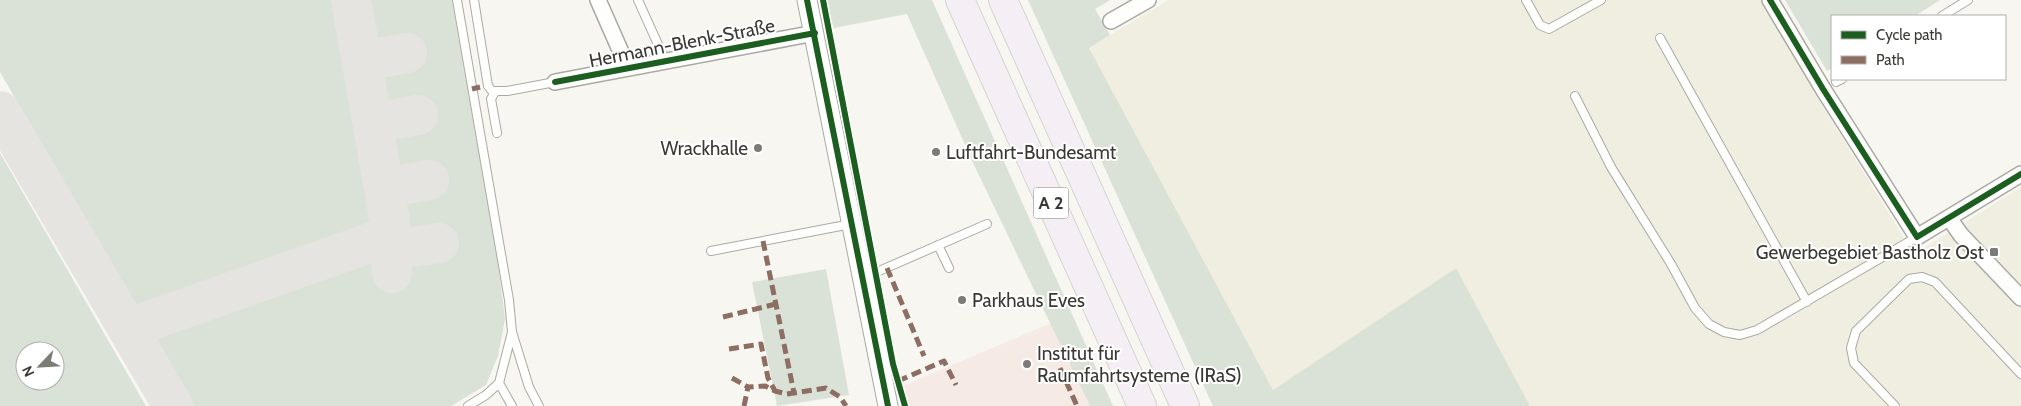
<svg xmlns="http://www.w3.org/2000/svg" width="2021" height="406" viewBox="0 0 2021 406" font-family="Cabin,sans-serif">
	<rect width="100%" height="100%" fill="#f7f6f0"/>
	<!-- built -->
	<path fill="#f0eee0" d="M1169,0H1761L1820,102L1914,254L2021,187V406H1530L1456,269L1273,390L1088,48Z"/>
	<!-- education -->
	<path fill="#f6eae5" d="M1051,323L1090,406H908L903,386Z"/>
	<!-- green -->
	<path fill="#dae2d7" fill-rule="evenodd" d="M0,0H452L498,262L505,319L498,356L486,385L451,406H194L0,72Z
		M824,0H932L1113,406H1090L974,165L907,14L834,28Z
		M1028,0H1110L1095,9L1110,35L1089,48L1273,390L1456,268L1530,406H1213Z
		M1785,0H1940L1915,16H1832V68L1827,71Z
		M0,153L146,406H0ZM25,351H55V381H25Z
		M826,269L849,395L777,406L752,282Z"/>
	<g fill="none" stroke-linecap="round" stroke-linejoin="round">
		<!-- taxiway -->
		<path stroke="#e6e4e0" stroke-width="40" d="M351,0L390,223L384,238C392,247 391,262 392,273
			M362,61L407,53
			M0,111L173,406
			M373,123L418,115
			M385,188L429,180
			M390,250L439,243
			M129,328L384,238"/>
		<defs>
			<path id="service" d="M457,0L509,300L512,332L529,387L539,406
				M474,0L488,86L492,91H507L555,82
				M638,0L665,60
				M1526,0L1540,25L1549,29L1601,0
				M1942,16L1968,0
				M1660,38L1807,302
				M1836,82L1842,79
				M495,92L491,99L497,133
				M1575,96L1611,167L1671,264L1695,308L1709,324L1724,332L1740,335L1757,330L1917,237
				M938,245L949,268
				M711,251L851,224
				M863,278L987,224
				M512,332L499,383L512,406
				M468,406L486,395L499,383
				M1895,406L1854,363L1851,348L1856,331L1909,279L1922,277L1935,282L2021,374"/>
			<path id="minor" d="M598,0L628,68
				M1770,0L1823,89L1917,237L2021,174
				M1111,21L1148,0
				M555,82L815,33
				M1949,218L1961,235L2021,298"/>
			<path id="tertiary" d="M807,0L888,406"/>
			<path id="motorway" d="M960,0L1142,406
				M1003,0L1185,406"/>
		</defs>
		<!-- service casing -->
		<use href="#service" stroke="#aaaaa5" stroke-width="10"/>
		<!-- minor casing -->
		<use href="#minor" stroke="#aaaaa5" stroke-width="18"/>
		<!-- tertiary casing -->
		<use href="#tertiary" stroke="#aaaaa5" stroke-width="21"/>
		<!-- motorway casing -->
		<use href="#motorway" stroke="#d4d4d1" stroke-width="30"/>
		<!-- service -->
		<use href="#service" stroke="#fefefd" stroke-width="8"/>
		<!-- minor -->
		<use href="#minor" stroke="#fefefd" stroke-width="15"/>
		<!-- tertiary -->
		<use href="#tertiary" stroke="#fefefd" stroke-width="19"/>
		<!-- motorway -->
		<use href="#motorway" stroke="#f5eef5" stroke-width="28"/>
		<!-- quiet -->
		<path stroke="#8d6e63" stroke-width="5" stroke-dasharray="10 5" stroke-linecap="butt" d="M472,89L480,87
			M763,241L794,393
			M887,268L924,356
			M723,317L776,304
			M729,349L761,344L768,378L775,391
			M1060,368L1077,406
			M732,378L748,387
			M898,381L944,361L956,385
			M744,406L748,387L765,386L775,391L787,394L826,388L840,397L846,406"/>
		<defs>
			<path id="cycleway" d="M807,0L888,406
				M823,0L893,364L905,406
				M1770,0L1823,89L1917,237L2021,174
				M555,82L815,33"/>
		</defs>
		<!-- cycleway casing -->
		<use href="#cycleway" stroke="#fff" stroke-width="9"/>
		<!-- cycleway -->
		<use href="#cycleway" stroke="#1b5e20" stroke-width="6"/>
	</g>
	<!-- markers -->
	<g fill="#7c7b76" stroke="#fff" stroke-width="2">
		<circle cx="758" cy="148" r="5"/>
		<circle cx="936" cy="152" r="5"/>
		<rect x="1989" y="247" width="10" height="10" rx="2.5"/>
		<circle cx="962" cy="300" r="5"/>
		<circle cx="1027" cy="364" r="5"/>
	</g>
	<g text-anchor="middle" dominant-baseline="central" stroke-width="4" stroke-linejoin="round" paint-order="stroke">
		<!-- shield labels -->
		<rect fill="#fff" stroke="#757472" stroke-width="1" x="1033.5" y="187.5" width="35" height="31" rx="4"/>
		<g font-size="18" font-weight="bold" fill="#3a3935">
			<text x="1051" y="203">A 2</text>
		</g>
		<!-- street labels -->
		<g font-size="19" fill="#3a3935" stroke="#fff">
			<text transform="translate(682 43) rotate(-11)">Hermann-Blenk-Straße</text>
		</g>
		<!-- poi labels -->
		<g font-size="19" fill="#3a3935" stroke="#fff" text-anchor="start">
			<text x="748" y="148" text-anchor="end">Wrackhalle</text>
			<text x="946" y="152">Luftfahrt-Bundesamt</text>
			<text x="1984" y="252" text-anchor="end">Gewerbegebiet Bastholz Ost</text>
			<text x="972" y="300">Parkhaus Eves</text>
			<text x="1037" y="353">Institut für<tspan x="1037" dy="22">Raumfahrtsysteme (IRaS)</tspan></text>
		</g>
	</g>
	<!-- legend -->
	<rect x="1831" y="15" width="175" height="65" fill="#ffffff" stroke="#b0b0ae"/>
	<rect x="1841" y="31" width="25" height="8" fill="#1b5e20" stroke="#b0b0ae"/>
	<text x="1876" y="40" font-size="15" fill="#3a3935">Cycle path</text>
	<rect x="1841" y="56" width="25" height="8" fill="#8d6e63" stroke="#b0b0ae"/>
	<text x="1876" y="65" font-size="15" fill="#3a3935">Path</text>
	<!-- north arrow -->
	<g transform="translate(40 366) rotate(245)"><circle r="24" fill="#ffffff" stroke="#b0b0ae"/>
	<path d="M0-4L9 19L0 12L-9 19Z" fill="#7c7b76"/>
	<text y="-8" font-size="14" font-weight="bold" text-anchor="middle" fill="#3a3935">N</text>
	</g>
</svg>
